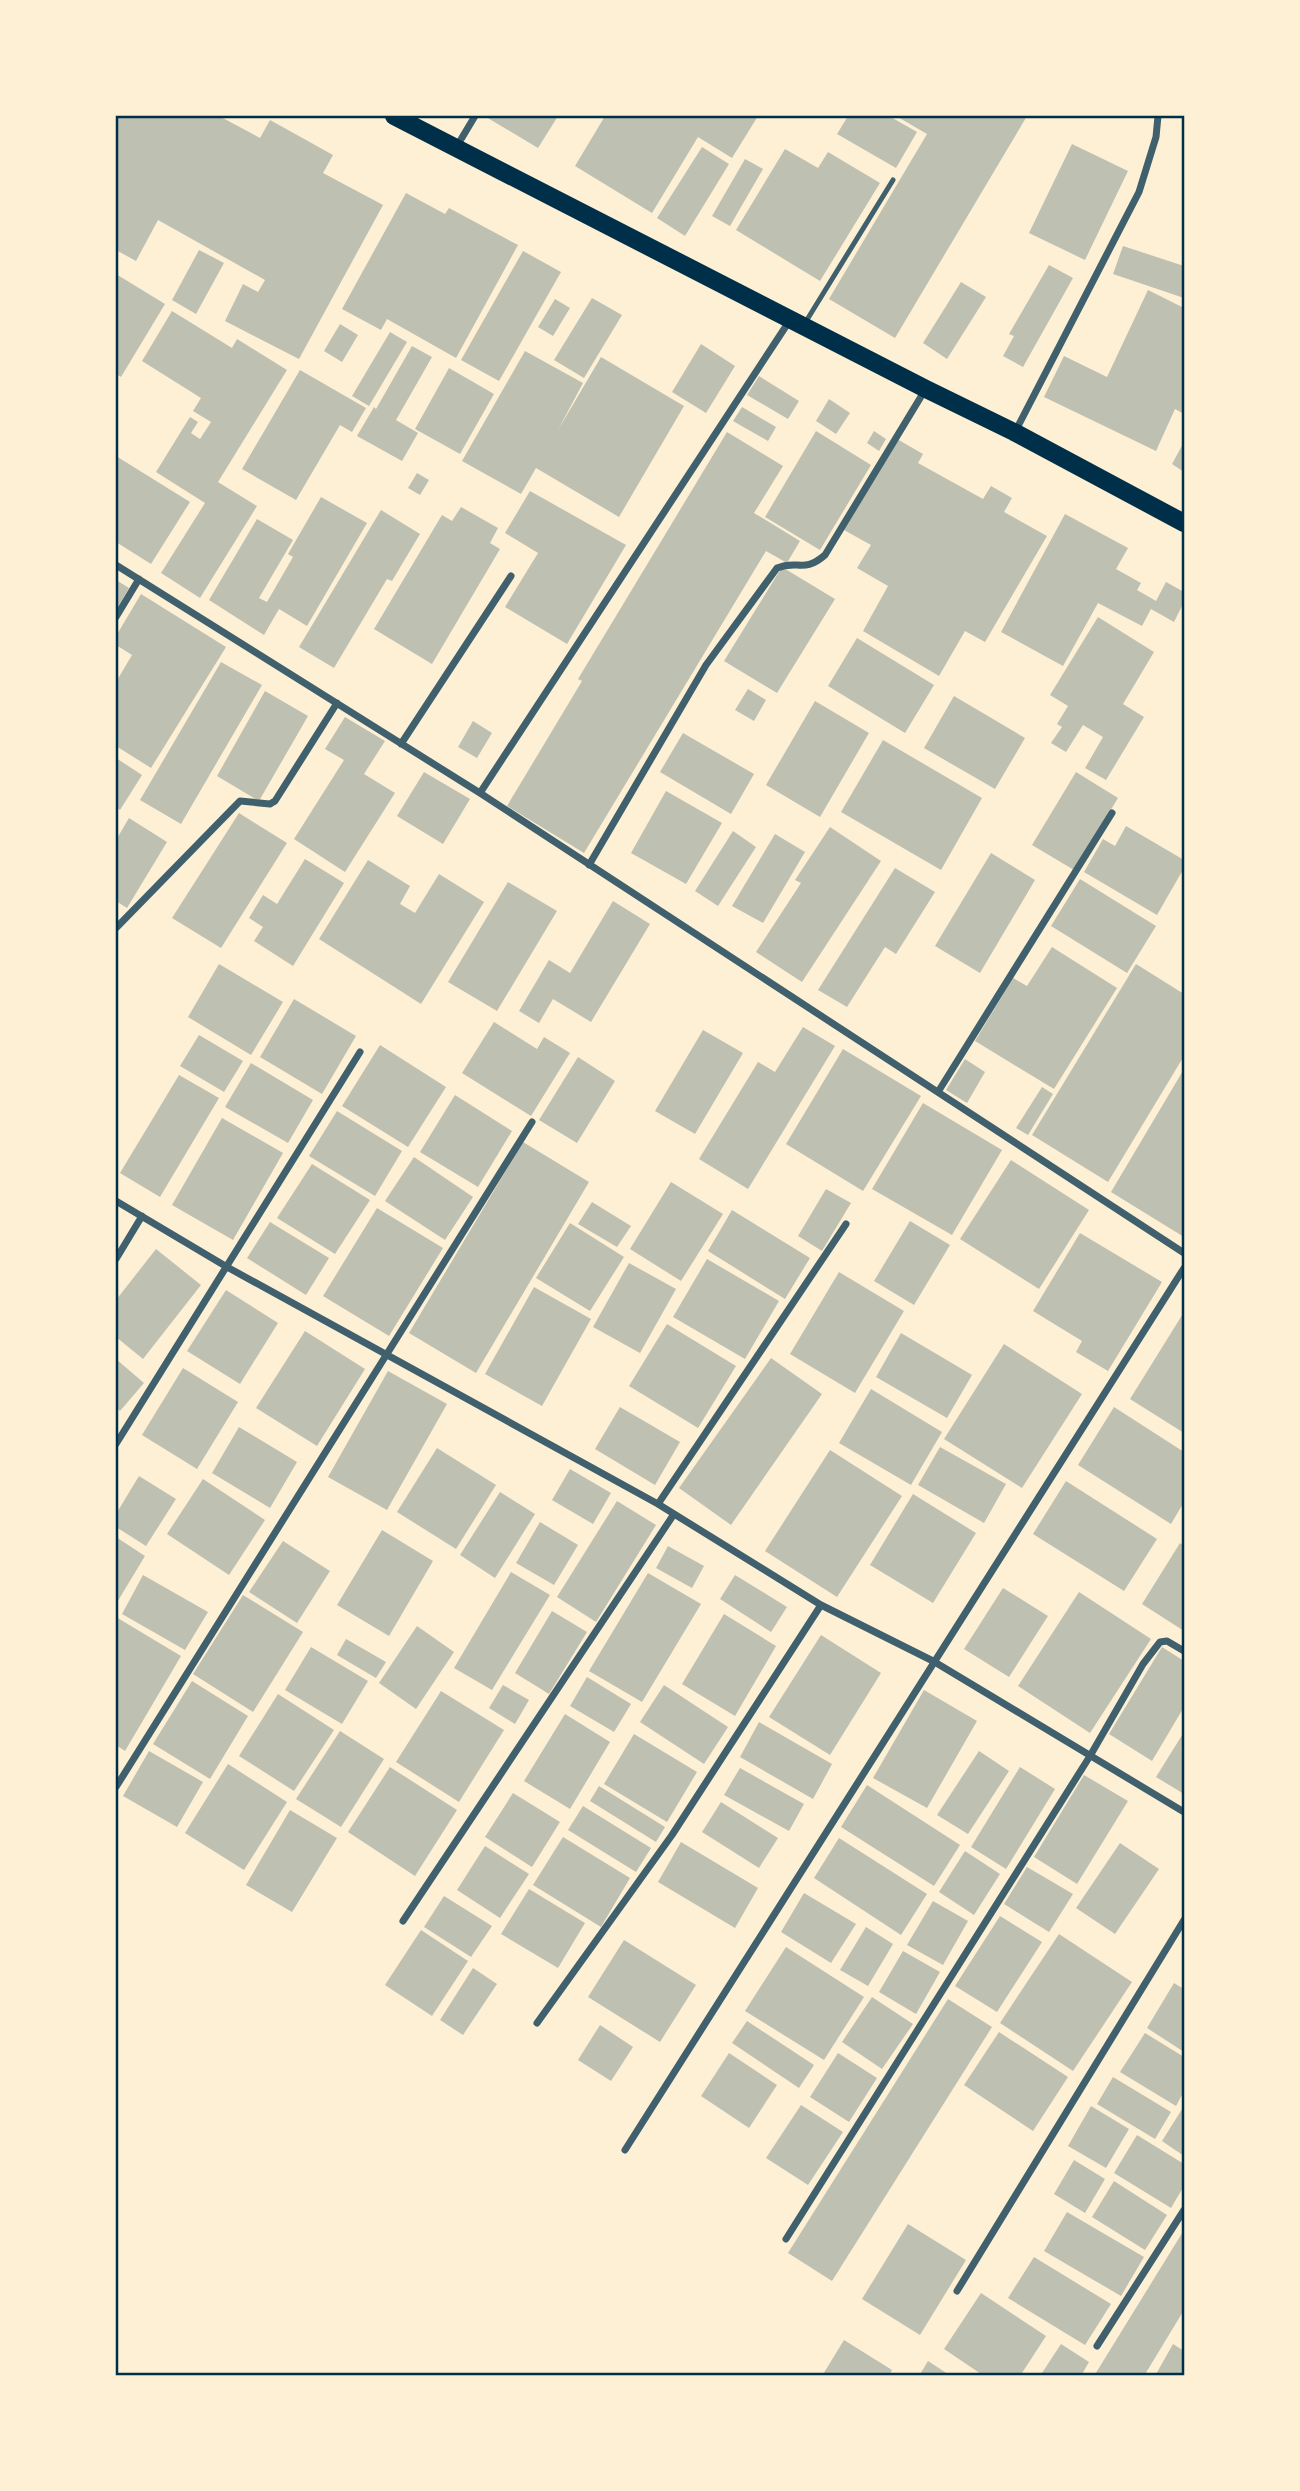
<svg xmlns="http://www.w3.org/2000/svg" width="1300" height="2491" viewBox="0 0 1300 2491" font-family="Barlow,sans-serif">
	<rect width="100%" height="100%" fill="#fdf0d5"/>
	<!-- building -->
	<path fill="#bec0b2" d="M116,116H219L260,138L270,120L333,155L323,173L383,205L299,359L225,321L243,284L258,292L265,280L158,220L136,261L116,250Z
		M488,116H558L538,148L486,117Z
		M605,116H758L732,158L698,137L652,213L575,166Z
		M848,116H889L917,132L896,168L837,134Z
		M896,116H1027L895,338L829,299L927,134Z
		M1072,144L1128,171L1085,260L1029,233Z
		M702,147L729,164L685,236L657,218Z
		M785,149L818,168L828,152L880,183L820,281L736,230Z
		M745,159L763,169L730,226L712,216Z
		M406,193L445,214L449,208L518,245L456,358L387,319L381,330L342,309Z
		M1123,246L1184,266V298L1113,274Z
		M199,250L224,263L196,314L172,300Z
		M523,251L561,272L499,381L461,360Z
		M1049,265L1073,278L1023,367L1003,356L1014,336L1009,334Z
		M116,274L165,304L121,377L116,374Z
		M961,282L986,297L947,359L923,343Z
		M1148,290L1184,308V414L1175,409L1156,451L1044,397L1064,356L1107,377Z
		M592,298L622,315L584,378L554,360Z
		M555,299L570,308L553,336L538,327Z
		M172,311L232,348L237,339L287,370L218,482L257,506L200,598L161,573L205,503L156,472L190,417L198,422L191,433L200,439L211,422L193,411L201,398L142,361Z
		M340,324L358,335L342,362L324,351Z
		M390,332L407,342L369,406L352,396Z
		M701,344L735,366L706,413L672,392Z
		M412,346L432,357L396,420L418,433L402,461L357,436L374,407L376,409Z
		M525,351L583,383L558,430L601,357L684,406L619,517L536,468L521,494L462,461Z
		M449,368L494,394L460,454L415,429Z
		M300,370L366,408L352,432L340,425L296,500L242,469Z
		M759,376L799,401L788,419L747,395Z
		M829,399L850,413L836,434L816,421Z
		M742,407L776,427L768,441L733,421Z
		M816,431L871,465L820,550L765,517Z
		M874,431L886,439L879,451L867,443Z
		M727,432L783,466L754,513L800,541L787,563L766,551L584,853L507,806L582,681L578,679Z
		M897,439L923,454L918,463L983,499L991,486L1012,498L1004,512L1047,536L985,642L965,631L939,676L863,631L888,586L857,568L871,545L844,530Z
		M1184,442V472L1172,464Z
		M116,456L190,502L151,564L116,542Z
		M417,473L429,480L420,495L408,488Z
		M530,491L626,545L567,644L505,607L538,553L505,533Z
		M321,497L367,523L307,626L279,609L264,635L209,600L257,519L293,540L259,598L267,602L293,557L288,554Z
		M461,507L498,528L490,543L500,549L432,664L374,629L442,515L452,521Z
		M381,510L420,534L392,581L387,579L334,668L299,647Z
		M1065,514L1128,548L1116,569L1141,583L1137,590L1156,601L1166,582L1184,592V602L1174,622L1151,609L1142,626L1098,603L1063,666L1001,632Z
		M782,567L835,599L777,693L724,661Z
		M116,580L129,588L116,610Z
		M141,594L226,647L151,768L116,746V682L132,655L116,645V636Z
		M1098,617L1154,652L1123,704L1144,717L1106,780L1085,768L1103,737L1083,725L1066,752L1051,743L1062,727L1057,724L1068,706L1050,695Z
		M857,638L934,685L905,733L828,686Z
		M221,662L262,685L181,824L140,800Z
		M748,689L766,700L754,721L735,710Z
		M265,691L308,716L259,801L217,776Z
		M954,696L1025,738L995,789L924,748Z
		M815,701L869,733L820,817L766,785Z
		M345,717L385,741L364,774L395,793L345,872L294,839L344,760L325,749Z
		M473,721L492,733L477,758L458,747Z
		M683,733L754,774L731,814L660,772Z
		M883,740L982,798L941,870L841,812Z
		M116,758L142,775L120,810L116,807Z
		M424,772L470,799L443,844L397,816Z
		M1076,772L1118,798L1074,870L1032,845Z
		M666,791L722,823L686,884L631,853Z
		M239,813L287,843L221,948L172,918Z
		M129,818L167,842L127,908L116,901V840Z
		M1126,826L1184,860V868L1157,915L1084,872L1103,839L1115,846Z
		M830,827L881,861L802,982L756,952L801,883L795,880Z
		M733,831L756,847L718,906L695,891Z
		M775,834L805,852L763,923L732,906Z
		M991,853L1035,880L980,973L935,946Z
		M305,859L344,883L293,966L254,941L263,927L249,918L263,895L277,904Z
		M368,860L410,886L400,904L415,913L439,874L484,902L421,1004L319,939Z
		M895,868L935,892L896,954L885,947L847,1007L818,990Z
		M1080,879L1156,926L1127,973L1051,926Z
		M508,882L557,911L497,1011L448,982Z
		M613,901L650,924L591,1022L553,999L539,1023L519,1011L549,960L570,973Z
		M1052,947L1117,988L1054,1089L975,1041L1013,978L1027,986Z
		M219,964L283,1002L251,1055L188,1017Z
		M1136,964L1184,994V1056L1108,1182L1032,1135Z
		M294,999L356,1036L322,1094L260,1057Z
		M494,1022L537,1049L544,1037L570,1053L531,1116L462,1073Z
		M803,1027L835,1046L748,1189L699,1159L758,1062L775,1072Z
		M703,1030L743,1053L695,1134L655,1111Z
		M199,1035L243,1061L224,1092L180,1066Z
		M380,1045L446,1087L408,1147L342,1106Z
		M843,1049L921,1096L863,1191L786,1144Z
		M578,1057L615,1081L577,1143L539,1120Z
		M965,1059L985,1072L967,1103L946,1090Z
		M251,1063L313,1100L288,1143L225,1107Z
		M1184,1069V1237L1111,1192Z
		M179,1075L219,1098L160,1197L120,1173Z
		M1042,1087L1053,1094L1028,1135L1016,1128Z
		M455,1095L512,1131L478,1187L420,1152Z
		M923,1103L1002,1150L952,1235L872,1189Z
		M337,1111L402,1151L375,1196L309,1156Z
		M222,1118L283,1153L233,1240L172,1205Z
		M523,1142L589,1182L476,1373L409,1333Z
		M414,1157L473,1197L445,1240L385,1201Z
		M1011,1160L1089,1210L1039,1289L960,1239Z
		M312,1164L370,1200L335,1254L277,1218Z
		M671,1182L723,1214L681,1281L630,1249Z
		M826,1189L851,1203L822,1251L798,1236Z
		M592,1202L631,1226L617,1247L578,1224Z
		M377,1208L443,1248L389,1336L323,1296Z
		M732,1210L810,1258L785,1299L708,1251Z
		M910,1221L950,1245L914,1305L874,1281Z
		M270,1222L329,1258L306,1295L247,1258Z
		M570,1223L624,1257L590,1311L536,1278Z
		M1080,1233L1162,1282L1108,1371L1076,1352L1082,1341L1033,1311Z
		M156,1249L201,1285L143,1359L116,1337V1300Z
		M707,1259L779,1301L745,1359L673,1317Z
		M629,1263L676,1289L640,1353L593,1327Z
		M839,1272L904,1311L855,1393L790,1354Z
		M534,1287L591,1319L542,1406L485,1374Z
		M226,1290L278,1323L240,1384L187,1351Z
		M1184,1312V1433L1130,1399Z
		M667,1324L736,1366L698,1428L629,1386Z
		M305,1331L365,1369L317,1446L256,1408Z
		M901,1333L972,1375L947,1418L876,1377Z
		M1004,1344L1082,1394L1022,1488L944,1439Z
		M771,1358L822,1394L731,1525L679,1488Z
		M116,1359L144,1383L120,1411L116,1407Z
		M183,1368L238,1402L197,1469L142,1435Z
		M388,1371L447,1404L387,1510L328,1477Z
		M871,1389L942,1432L911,1485L839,1443Z
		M620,1407L680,1442L655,1485L595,1449Z
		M1114,1407L1184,1452V1502L1171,1524L1078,1465Z
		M239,1427L297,1462L270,1508L212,1473Z
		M940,1447L1006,1484L984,1523L918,1485Z
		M437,1448L496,1485L456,1549L397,1512Z
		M830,1450L902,1496L837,1597L765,1551Z
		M570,1469L611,1493L593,1524L552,1500Z
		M139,1476L176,1499L146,1546L116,1527V1514Z
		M203,1479L265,1520L229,1575L167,1534Z
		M1066,1481L1157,1539L1124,1591L1033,1534Z
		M500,1492L535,1514L495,1578L460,1555Z
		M913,1494L976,1533L933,1603L870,1565Z
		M617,1501L656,1525L596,1622L557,1597Z
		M540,1522L578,1545L554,1585L516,1563Z
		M382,1530L433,1561L389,1636L337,1605Z
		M116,1537L145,1556L116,1604Z
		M283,1541L330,1571L297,1623L249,1592Z
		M1180,1543L1184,1546V1631L1142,1604Z
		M668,1546L704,1566L692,1588L656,1568Z
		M511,1572L550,1595L492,1690L454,1668Z
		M648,1573L701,1604L642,1702L589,1671Z
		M143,1575L208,1612L185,1650L122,1614Z
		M735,1575L787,1607L771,1632L720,1599Z
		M1003,1588L1048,1616L1009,1677L964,1649Z
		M1079,1592L1151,1639L1090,1733L1018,1686Z
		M243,1595L303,1632L253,1712L193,1674Z
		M552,1611L587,1632L549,1694L515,1673Z
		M724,1614L776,1646L735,1716L682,1684Z
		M116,1617L181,1656L125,1751L116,1745Z
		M417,1626L454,1652L416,1709L379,1683Z
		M821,1635L881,1673L830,1755L769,1717Z
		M346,1639L386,1662L376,1678L337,1655Z
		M311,1647L368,1681L342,1724L285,1690Z
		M1162,1647L1184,1661V1707L1152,1761L1109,1734Z
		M587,1677L631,1704L614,1732L570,1706Z
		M192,1681L248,1716L210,1779L153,1744Z
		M503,1685L529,1700L515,1724L489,1708Z
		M664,1685L728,1727L704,1764L640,1722Z
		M924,1690L977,1721L927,1808L873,1778Z
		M441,1691L504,1730L459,1802L396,1762Z
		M278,1694L334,1730L294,1791L239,1756Z
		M565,1714L610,1742L570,1809L524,1781Z
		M759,1722L832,1764L813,1799L740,1757Z
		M340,1731L384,1759L341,1827L296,1799Z
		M1184,1732V1794L1156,1777Z
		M634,1734L697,1772L667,1822L604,1784Z
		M149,1751L203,1782L177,1827L123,1796Z
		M979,1751L1009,1771L968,1834L937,1815Z
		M228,1764L287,1802L244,1870L185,1833Z
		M390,1767L457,1810L415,1876L348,1832Z
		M1020,1767L1055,1789L1006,1869L971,1847Z
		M740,1768L804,1804L789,1831L724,1795Z
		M1084,1775L1128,1801L1077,1884L1034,1857Z
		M867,1785L960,1845L934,1886L841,1827Z
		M599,1786L665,1827L656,1842L590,1801Z
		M513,1793L560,1822L532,1867L485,1837Z
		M721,1802L778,1838L759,1868L702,1832Z
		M583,1806L651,1848L636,1872L568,1830Z
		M290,1810L337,1838L292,1912L246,1885Z
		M563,1837L630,1878L601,1927L533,1885Z
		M839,1838L927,1894L901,1935L814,1878Z
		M681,1842L758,1888L735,1928L658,1882Z
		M1120,1843L1159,1869L1115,1934L1076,1908Z
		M485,1846L529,1874L500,1918L457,1890Z
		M965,1851L1000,1874L974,1915L939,1892Z
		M1027,1867L1073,1894L1049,1932L1004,1904Z
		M529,1889L585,1923L558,1968L501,1934Z
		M804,1893L856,1924L831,1963L781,1932Z
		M444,1896L492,1926L471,1957L424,1927Z
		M933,1901L968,1921L943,1965L907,1945Z
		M1000,1916L1042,1942L997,2012L955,1986Z
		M866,1927L893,1944L868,1986L840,1970Z
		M421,1930L468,1961L432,2016L385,1985Z
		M1059,1934L1132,1982L1073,2071L1000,2023Z
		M624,1940L696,1985L660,2042L588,1997Z
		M786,1947L864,1997L824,2060L745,2011Z
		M903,1951L940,1972L916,2014L879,1992Z
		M473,1968L497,1984L463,2035L440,2020Z
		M1174,1983L1184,1989V2052L1147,2028Z
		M872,1997L913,2024L882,2069L842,2042Z
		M948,1999L992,2027L832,2281L788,2253Z
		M747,2021L814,2065L799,2088L732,2043Z
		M600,2025L633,2047L611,2081L578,2060Z
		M999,2032L1068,2077L1033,2131L964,2085Z
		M1145,2033L1184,2057V2091L1176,2106L1120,2072Z
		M729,2053L777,2085L749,2128L701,2096Z
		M838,2053L877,2078L849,2122L810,2097Z
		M1113,2077L1171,2112L1155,2139L1097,2104Z
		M801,2105L843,2132L808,2185L766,2158Z
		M1091,2106L1129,2129L1106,2168L1068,2146Z
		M1184,2106V2156L1162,2141Z
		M1137,2135L1184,2164V2186L1171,2208L1114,2173Z
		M1074,2160L1105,2179L1085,2213L1054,2194Z
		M1114,2181L1167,2215L1145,2250L1092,2217Z
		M1067,2212L1144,2257L1121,2296L1044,2251Z
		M908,2224L966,2260L920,2335L862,2299Z
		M1184,2230V2310L1144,2376H1094Z
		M1034,2257L1111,2304L1085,2345L1008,2298Z
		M981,2293L1046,2336L1020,2376H984L944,2349Z
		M844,2340L892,2370L889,2376H822Z
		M1061,2344L1089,2362L1081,2376H1040Z
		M1173,2344L1184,2351V2376H1155Z
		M928,2361L951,2376H919Z"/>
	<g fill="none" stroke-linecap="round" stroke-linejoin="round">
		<!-- service -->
		<path stroke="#3f606c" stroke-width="5" d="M805,323L893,180"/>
		<!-- minor -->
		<path stroke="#3f606c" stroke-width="7" d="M457,146L475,116
			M1015,432L1139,192L1156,137L1158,116
			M116,565L480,793L1184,1253
			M116,617L139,579
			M401,744L511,576
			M480,793L790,320
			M589,865L706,665L777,568C798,559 803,574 825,555L925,390
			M116,928L240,801L270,804L275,801L337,703
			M938,1092L1112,813
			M116,1201L227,1267L658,1504L821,1605L933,1661L1184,1812
			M116,1259L142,1216
			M116,1444L360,1052
			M658,1504L846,1224
			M116,1787L532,1122
			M403,1921L674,1514
			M537,2023L672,1835L821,1605
			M625,2150L1184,1268
			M786,2239L1090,1756L1143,1664L1160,1642L1167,1641L1184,1651
			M957,2291L1184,1920
			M1097,2346L1184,2210"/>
		<!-- primary -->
		<path stroke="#003049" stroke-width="18" d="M394,116L926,389L1014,432L1184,523"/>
	</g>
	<!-- border -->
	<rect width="1300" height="2491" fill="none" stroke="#fdf0d5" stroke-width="234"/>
	<rect x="117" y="117" width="1066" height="2257" fill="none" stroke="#003049" stroke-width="2.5"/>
</svg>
